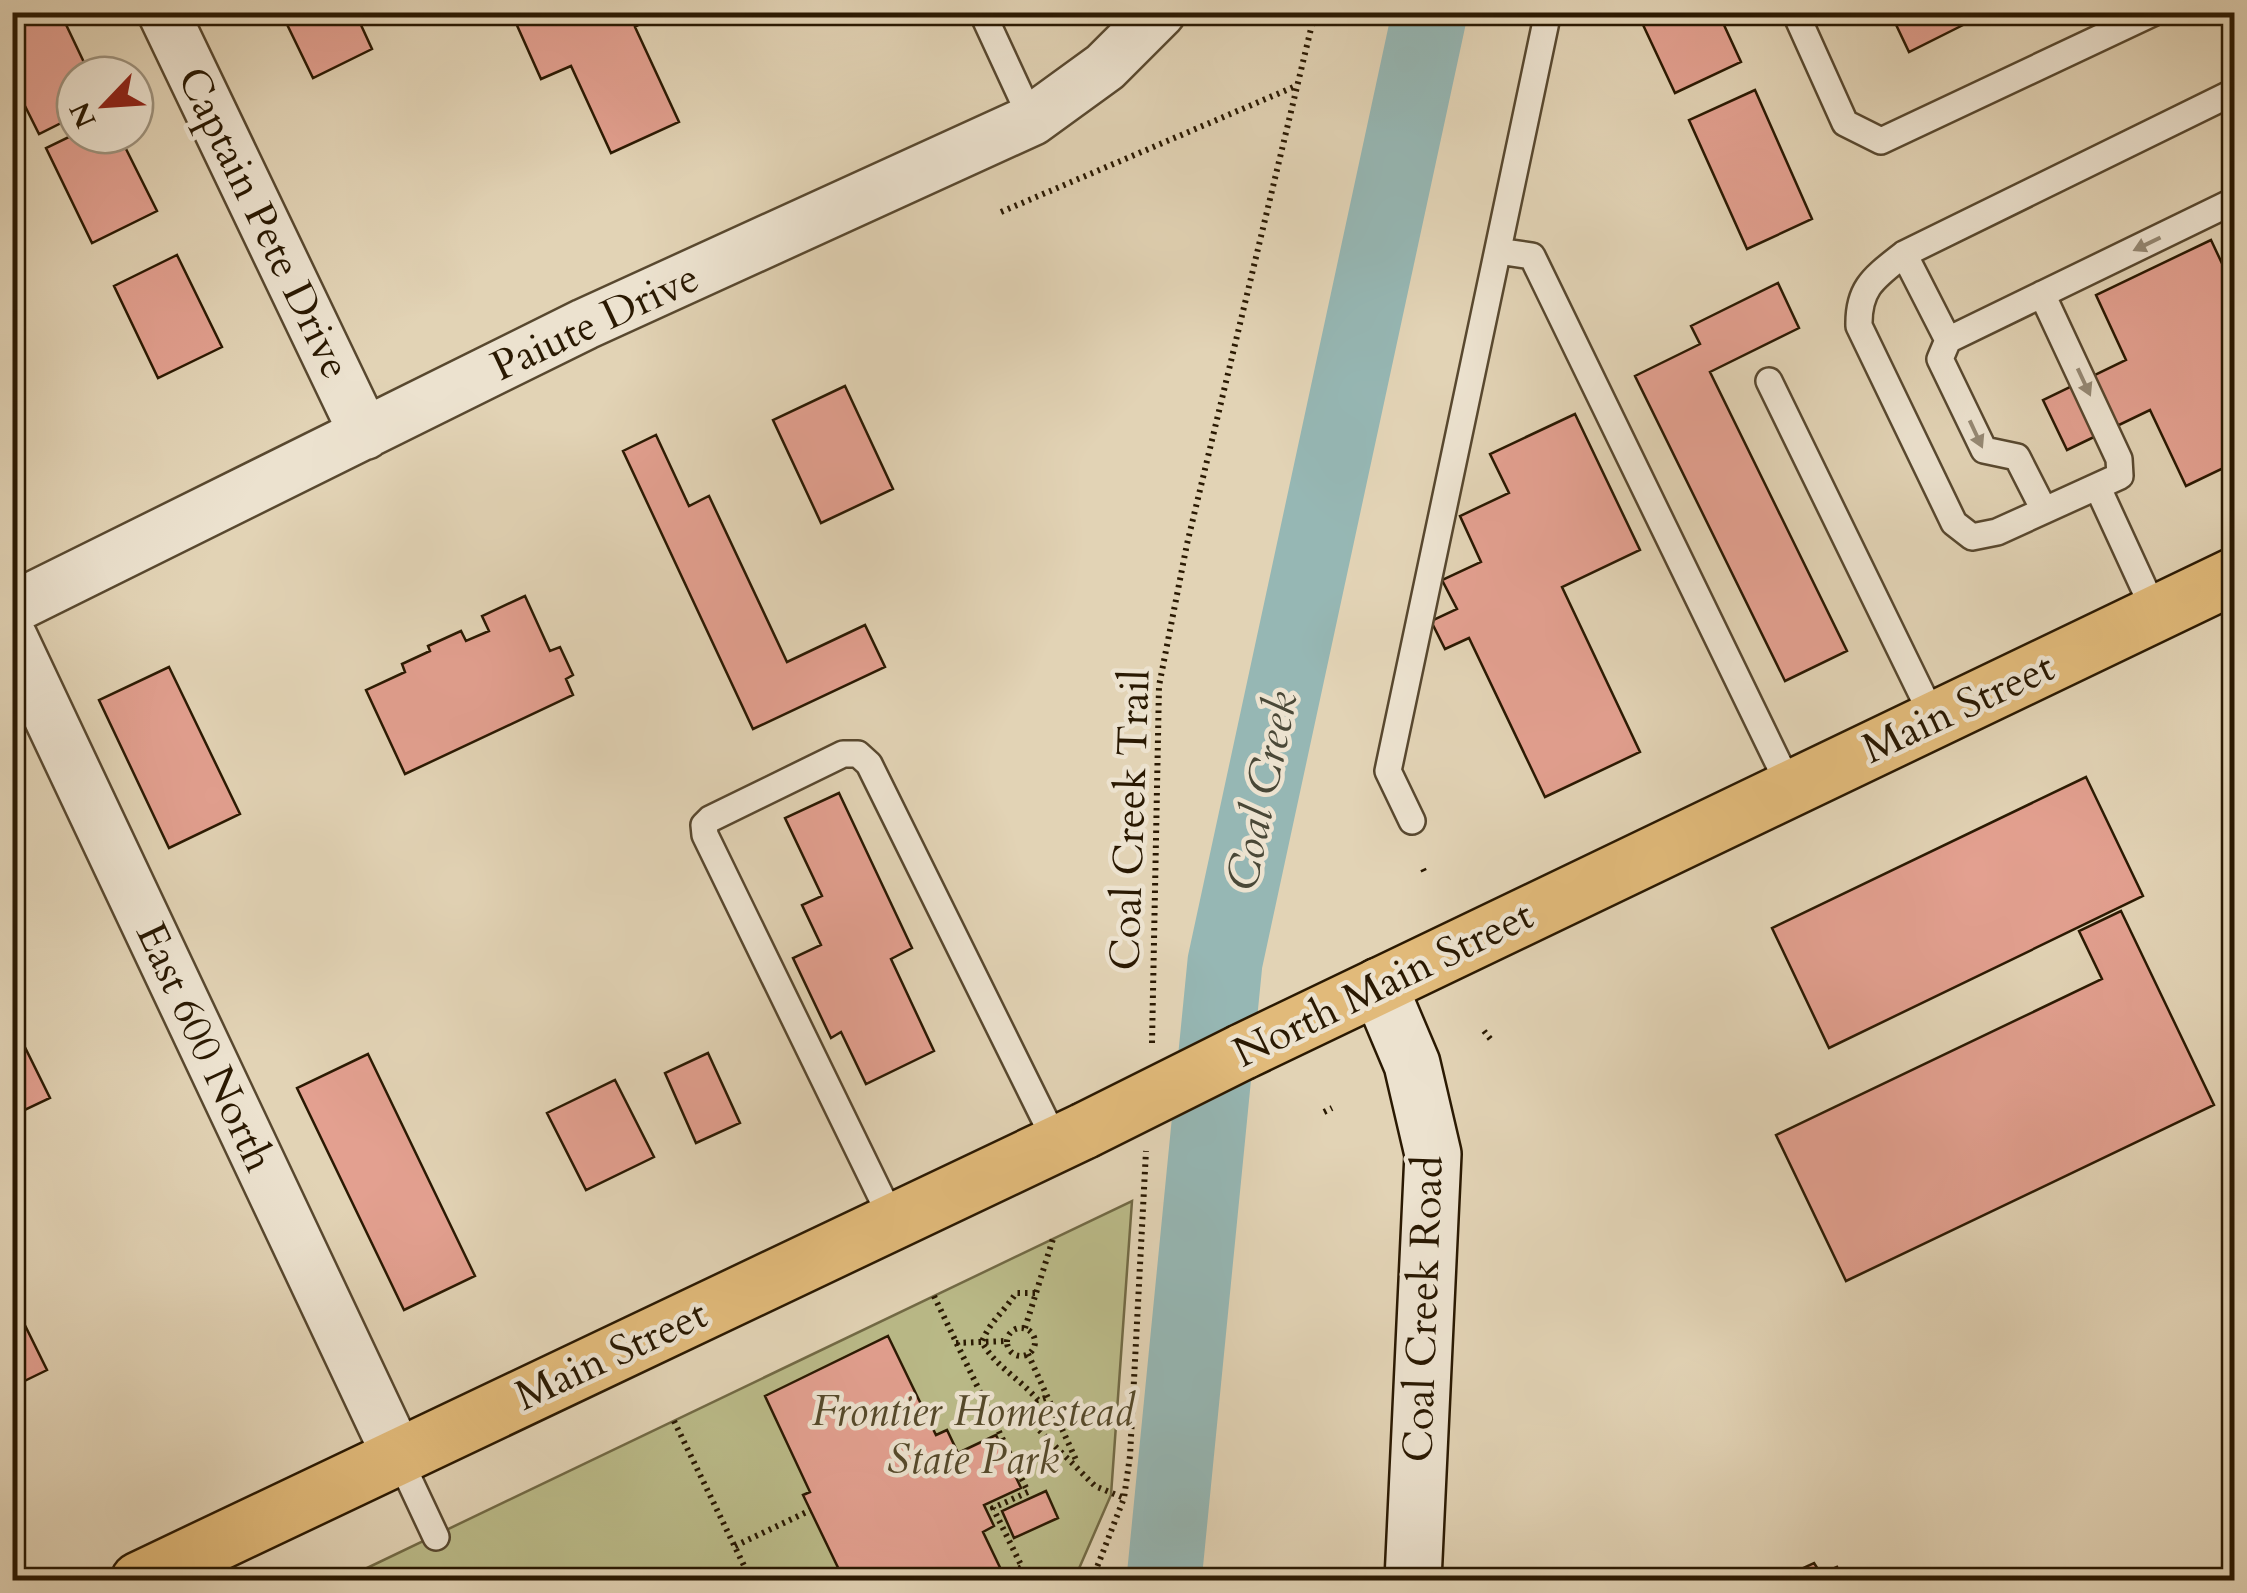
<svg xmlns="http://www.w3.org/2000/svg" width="2247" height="1593" viewBox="0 0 2247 1593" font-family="Cardo,serif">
	<rect width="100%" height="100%" fill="#e2d3b5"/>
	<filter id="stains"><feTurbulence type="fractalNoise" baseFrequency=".002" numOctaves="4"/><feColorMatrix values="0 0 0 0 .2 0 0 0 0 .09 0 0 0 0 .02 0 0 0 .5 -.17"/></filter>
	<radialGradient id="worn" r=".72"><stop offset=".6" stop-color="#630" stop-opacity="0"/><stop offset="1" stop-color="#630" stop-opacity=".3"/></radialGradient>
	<!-- green -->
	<path fill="#baba88" stroke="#726a45" stroke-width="2.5" d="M1132,1201L1111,1495L1074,1580H342Z"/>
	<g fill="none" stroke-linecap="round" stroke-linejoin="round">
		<!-- river -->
		<path stroke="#96b7b4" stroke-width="75" d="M1164,1580L1225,962L1430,12"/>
	</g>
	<!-- building -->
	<path fill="#e3a090" stroke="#2a1902" stroke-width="2.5" d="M48,12H60L90,75H75V116L39,134L12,80V30Z
		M281,12H355L372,49L313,78Z
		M511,12H661L635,27L679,122L611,153L571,66L541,79Z
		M1637,12H1718L1741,62L1675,93Z
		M1890,12H1989L1909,52Z
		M1755,90L1812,219L1747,249L1689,120Z
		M75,134L119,135L157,211L92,243L46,148Z
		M2211,240L2234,289V463L2186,486L2150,410L2067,450L2043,400L2126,360L2096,295Z
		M177,255L222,347L158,378L114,286Z
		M1778,283L1799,328L1710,372L1847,651L1785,681L1635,376L1700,344L1691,326Z
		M845,386L893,489L821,523L773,420Z
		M1575,414L1640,550L1562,587L1640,752L1545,797L1469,638L1445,649L1431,621L1457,609L1442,580L1481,562L1460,516L1509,493L1490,454Z
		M656,435L689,506L709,496L787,662L865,625L885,667L753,729L623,451Z
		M525,596L550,651L560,647L573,675L566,679L573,695L405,774L366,690L405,672L402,664L430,651L428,646L461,631L466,641L489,631L482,616Z
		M169,667L240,814L169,848L99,700Z
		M2086,777L2143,896L1829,1048L1772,928Z
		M839,793L912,948L891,959L934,1051L866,1084L841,1032L831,1038L793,958L821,945L802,905L822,896L785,818Z
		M2121,911L2214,1105L1846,1281L1776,1135L2102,979L2079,931Z
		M12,1021L50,1098L12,1116Z
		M708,1053L740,1123L696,1143L665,1073Z
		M368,1054L475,1276L404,1310L297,1088Z
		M615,1080L654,1157L586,1190L547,1113Z
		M12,1299L47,1370L12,1387Z
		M888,1336L936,1435L947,1430L958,1453L996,1435L1021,1488L984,1505L994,1526L983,1532L1006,1580H844L803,1495L810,1492L765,1396Z
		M1046,1491L1058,1518L1014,1538L1002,1511Z
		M1814,1563L1821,1574L1837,1567L1843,1580H1777Z"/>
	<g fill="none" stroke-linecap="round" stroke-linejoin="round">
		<defs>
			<path id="lane" d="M982,12L1032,120
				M1795,12L1845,123L1881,141L2155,12
				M1498,251L1532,256L1790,787
				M1904,254L2234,92
				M1948,340L1904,254C1875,277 1858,287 1859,326L1954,523L1972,537L1997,532L2120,476L2119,459L2042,294
				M1769,381L1934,719
				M2098,488L2156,614
				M2044,510L2017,457L1984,450L1940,359L1948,340L2234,201
				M1412,821L1388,771L1548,12
				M893,1221L705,835L704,825L710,819L843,754H858L869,764L1057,1144
				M398,1456L436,1537"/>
			<path id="street" d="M163,12L365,434
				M12,608L585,324L1032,120L1105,67L1160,12
				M12,638L398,1456"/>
			<path id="secondary" d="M1379,986L1412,1064L1433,1154L1413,1580"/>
			<path id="primary" d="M1242,1052L2234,576
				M139,1580L1084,1131"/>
		</defs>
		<!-- lane casing -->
		<use href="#lane" stroke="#58482f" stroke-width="30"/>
		<!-- street casing -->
		<use href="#street" stroke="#58482f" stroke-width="55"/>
		<!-- secondary casing -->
		<use href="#secondary" stroke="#2a1902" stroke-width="60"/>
		<!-- primary casing -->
		<use href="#primary" stroke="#2a1902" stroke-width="60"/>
		<!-- path -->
		<path stroke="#2a1902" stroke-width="6" stroke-dasharray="2.5 5" stroke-linecap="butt" d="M1001,212L1296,86
			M1423,869L1426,875
			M1484,1031L1492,1041
			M1152,1043L1159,686L1187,544L1315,12
			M1324,1112L1332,1108
			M1035,1293H1016C1004,1312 990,1321 982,1342C995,1366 1020,1379 1038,1400L1048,1397
			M934,1296L1028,1492L993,1508L1022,1567L1012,1572L1010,1580
			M1007 1342a14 14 0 1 1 28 0a14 14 0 1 1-28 0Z
			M1025,1328L1053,1239
			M956,1343L1006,1341
			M1028,1354L1077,1462
			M994,1420L1016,1413L1029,1420L1095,1486L1124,1498
			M674,1421L751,1580
			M735,1546L811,1510
			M363,1570L368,1580
			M1092,1580L1124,1498L1130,1456L1146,1151"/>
		<!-- lane -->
		<use href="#lane" stroke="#ece2cf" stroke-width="25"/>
		<!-- street -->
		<use href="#street" stroke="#ece2cf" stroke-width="50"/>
		<!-- secondary -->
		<use href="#secondary" stroke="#ece2cf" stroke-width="55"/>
		<!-- primary -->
		<use href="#primary" stroke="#e1ba7a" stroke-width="55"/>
		<defs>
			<path id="primary-bridge" d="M1084,1131L1242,1052"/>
		</defs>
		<!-- primary-bridge casing -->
		<use href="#primary-bridge" stroke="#2a1902" stroke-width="60" stroke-linecap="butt"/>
		<!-- primary-bridge -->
		<use href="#primary-bridge" stroke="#e1ba7a" stroke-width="55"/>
	</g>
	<!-- one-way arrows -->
	<defs><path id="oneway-solid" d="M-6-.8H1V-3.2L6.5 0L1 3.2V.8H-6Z" transform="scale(2.5)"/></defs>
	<g fill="#958873">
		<use href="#oneway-solid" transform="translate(2147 244) rotate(154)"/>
		<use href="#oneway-solid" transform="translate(2084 382) rotate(65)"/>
		<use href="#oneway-solid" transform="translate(1976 434) rotate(65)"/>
	</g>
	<g text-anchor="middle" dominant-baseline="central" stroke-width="9" stroke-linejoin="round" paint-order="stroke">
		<!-- street labels -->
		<g font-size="42" fill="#2a1902" stroke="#ece2cf">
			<text transform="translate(264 223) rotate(64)">Captain Pete Drive</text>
			<text transform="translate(595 322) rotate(-25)">Paiute Drive</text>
			<text transform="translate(1958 708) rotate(-25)">Main Street</text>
			<text transform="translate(1130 820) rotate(-88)">Coal Creek Trail</text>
			<text transform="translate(1383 984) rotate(-26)">North Main Street</text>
			<text transform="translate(205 1047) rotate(65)">East 600 North</text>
			<text transform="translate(1423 1309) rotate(-88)">Coal Creek Road</text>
			<text transform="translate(611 1355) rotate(-25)">Main Street</text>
		</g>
		<!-- park labels -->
		<g font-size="42" font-style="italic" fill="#55492a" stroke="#ece2cf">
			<text x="973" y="1411">Frontier Homestead<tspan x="973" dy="48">State Park</tspan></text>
		</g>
		<!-- water labels -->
		<g font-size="45" font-style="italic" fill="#4a4837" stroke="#ece2cf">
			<text transform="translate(1262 791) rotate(-78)">Coal Creek</text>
		</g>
	</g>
	<!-- margin -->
	<rect width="2247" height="1593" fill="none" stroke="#e2d3b5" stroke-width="50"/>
	<rect x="15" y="15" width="2217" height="1563" fill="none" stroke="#2a1902" stroke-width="5"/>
	<rect x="25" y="25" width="2197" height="1543" fill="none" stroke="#2a1902" stroke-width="2.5"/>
	<!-- north arrow -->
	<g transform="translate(105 105) rotate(245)"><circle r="48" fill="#ece2cf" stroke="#9e927d" stroke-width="2.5"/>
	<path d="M0-8L18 38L0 25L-18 38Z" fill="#8f2418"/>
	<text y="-15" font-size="28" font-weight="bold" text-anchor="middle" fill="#2a1902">N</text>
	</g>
	<rect width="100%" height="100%" filter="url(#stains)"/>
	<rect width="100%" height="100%" fill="url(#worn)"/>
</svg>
